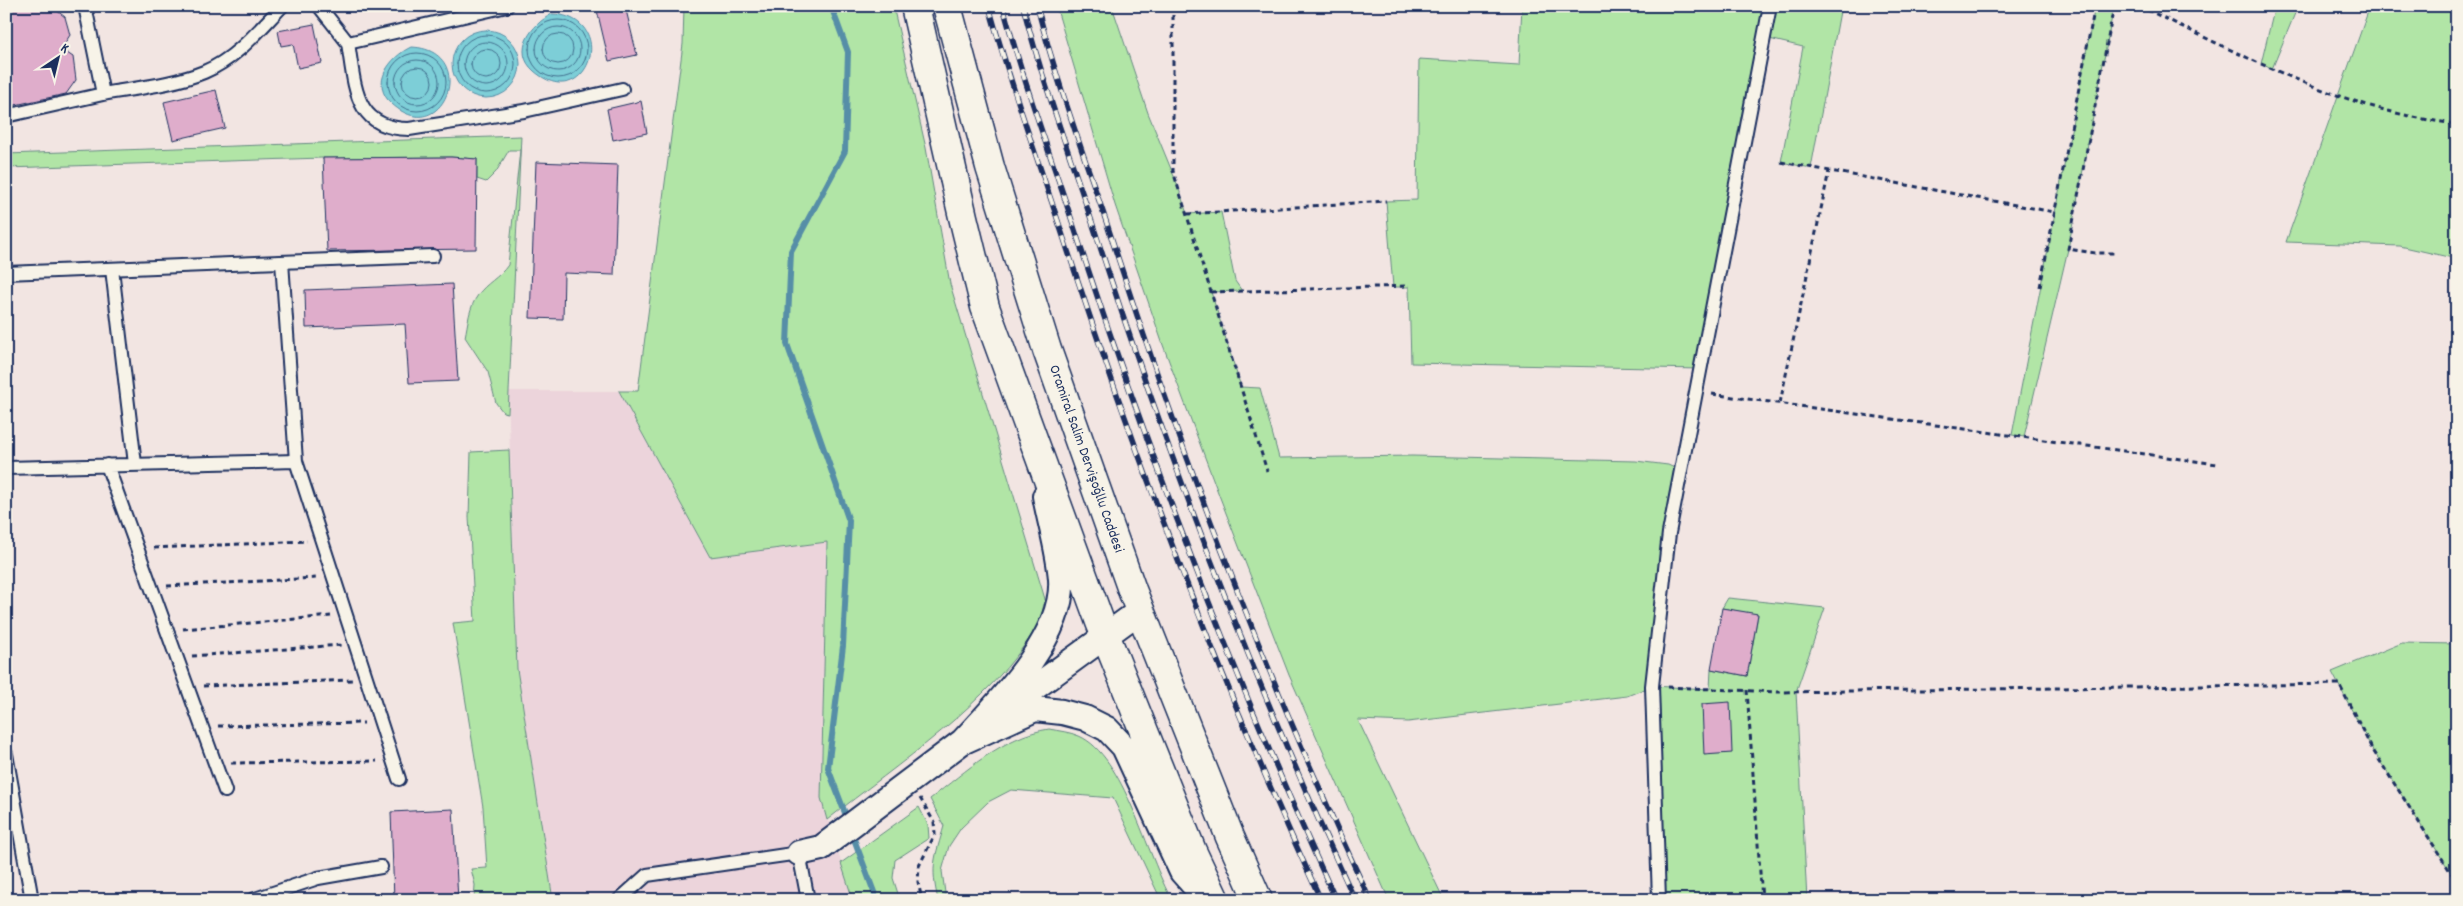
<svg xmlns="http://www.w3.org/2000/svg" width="2463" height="906" viewBox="0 0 2463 906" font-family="Dekko,sans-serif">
	<rect width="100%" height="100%" fill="#f2e5e2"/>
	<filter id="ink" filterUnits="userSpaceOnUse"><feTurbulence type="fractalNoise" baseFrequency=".02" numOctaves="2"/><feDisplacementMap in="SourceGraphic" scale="10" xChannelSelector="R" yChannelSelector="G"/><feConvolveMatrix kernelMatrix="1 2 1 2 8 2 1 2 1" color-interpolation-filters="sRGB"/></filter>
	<g filter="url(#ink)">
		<!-- built -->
		<path fill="#ecd4db" d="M508,391H619L710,557L827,542L821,798L853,900H553L517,669Z"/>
		<!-- green -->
		<path fill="#b1e5a6" stroke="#668a82" d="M684,6H893L926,148L950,284L1045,599C1043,607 1042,618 1038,625C990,704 899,763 827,820L821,798L827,542L710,557L619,391H638L683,44Z
			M1056,6H1112L1148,113L1178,186L1187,214L1221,212L1235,281L1242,291L1211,292L1241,387L1260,388L1279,458L1412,456L1636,461L1668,465L1681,471L1652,686L1710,689L1711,669L1747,676L1758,615L1722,608L1728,598L1825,608L1796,692L1807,900H1659L1652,686L1627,696L1408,722L1358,720L1444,900H1389L1289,675L1219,495L1163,345L1115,205Z
			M1522,6H1841L1811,168L1781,162L1803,47L1765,38L1700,369L1411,363L1409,287H1393L1386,201L1417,200L1419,59L1519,65Z
			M2095,6H2114L2068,249L2024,437L2012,435Z
			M2275,6H2298L2272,69L2261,64Z
			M2370,6H2457V259L2400,246L2286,242Z
			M521,136L508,413L503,412L496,403L488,372L465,337C468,323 469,307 478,295C486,283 499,278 508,265L520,150H509L496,172L486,182L477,179V159L451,157L323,158L6,168V154Z
			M509,450L517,669L553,900H474L475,885L471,869L487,868L483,807L453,623L475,621L469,517L471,452Z
			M2402,643L2457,644V882L2371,747L2332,672Z
			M1049,729C1059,731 1070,732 1079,736C1124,755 1147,857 1172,900H1161L1113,798L1011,790L988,802L961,828L949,846L942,871L946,900H938C930,865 935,858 944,826L930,799C966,771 1003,736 1049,729Z
			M919,807L928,825L929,838L895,860L893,878L900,900H853L841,863Z"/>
		<!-- water -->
		<path fill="#7dced7" stroke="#568ea7" d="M552,14C621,17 587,117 534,71C511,51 532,24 552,14Z
			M452 64a34 34 0 1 1 68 0a34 34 0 1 1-68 0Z
			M411,47C480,49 444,151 392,104C369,84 390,57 411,47Z"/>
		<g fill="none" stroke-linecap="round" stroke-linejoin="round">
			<!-- shore -->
			<path stroke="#426f8e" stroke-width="1" d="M529 49a29 29 0 1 1 58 0a29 29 0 1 1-58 0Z
				M536 49a22 22 0 1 1 44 0a22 22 0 1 1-44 0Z
				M543 49a15 15 0 1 1 30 0a15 15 0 1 1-30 0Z
				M457 64a29 29 0 1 1 58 0a29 29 0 1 1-58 0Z
				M464 64a22 22 0 1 1 44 0a22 22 0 1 1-44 0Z
				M471 64a15 15 0 1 1 30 0a15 15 0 1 1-30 0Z
				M388 82a29 29 0 1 1 58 0a29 29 0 1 1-58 0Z
				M395 82a22 22 0 1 1 44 0a22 22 0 1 1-44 0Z
				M402 82a15 15 0 1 1 30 0a15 15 0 1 1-30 0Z"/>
			<!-- stream -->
			<path stroke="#568ea7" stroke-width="6" d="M831,6L848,52L845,151L791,251L787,344L849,521L843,646L828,768L848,821
				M851,831L877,900"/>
		</g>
		<!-- building -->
		<path fill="#dfadcb" stroke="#1b2f5e" d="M6,6H51L65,17L70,35L61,49L73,57L76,80L66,94L6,107Z
			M596,6H625L637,55L609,61Z
			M314,24L322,63L298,68L293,44L281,46L278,31Z
			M216,90L225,128L173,140L164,102Z
			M641,101L647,133L613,140L607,109Z
			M451,157L477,159L476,249L327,251L323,158Z
			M536,162L618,165L614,275L564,273L563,319L530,318Z
			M452,284L458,381L409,383L405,324L306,328L305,290Z
			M1722,608L1758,614L1747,676L1711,669Z
			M1730,702L1732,753L1704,755L1702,704Z
			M453,809L458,900H394L391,812Z"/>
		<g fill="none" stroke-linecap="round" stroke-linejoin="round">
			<defs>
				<path id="service" d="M319,6L348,43L507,6
					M348,43C355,86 354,129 409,129L524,111L622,89
					M103,94C136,88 172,85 204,72C236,59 259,30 282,6
					M6,116L103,94L85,6
					M282,262L296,461L399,779
					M112,269L135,464
					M6,273L433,256
					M107,465L225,791
					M6,468L296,461
					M6,754L32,900
					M252,900L318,878L381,867
					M619,900L647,875L799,853L808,900
					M1659,900L1652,686L1669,533L1770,6"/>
				<path id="minor" d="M1045,496C1050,523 1059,552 1061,579C1065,636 998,703 962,742L1035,709L1062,712L1085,718L1107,729L1124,747L1182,872L1207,900
					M1004,710L1141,610
					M799,853L821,848L975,732"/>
				<g id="secondary">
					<path d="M915,6L963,217L985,307L1100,622L1192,851L1215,900"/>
					<path id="s1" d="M947,6L990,167L1047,350L1132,590L1230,837L1258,900"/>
				</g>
			</defs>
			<!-- service casing -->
			<use href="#service" stroke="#1b2f5e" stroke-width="16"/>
			<!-- minor casing -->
			<use href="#minor" stroke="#1b2f5e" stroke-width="28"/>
			<!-- secondary casing -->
			<use href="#secondary" stroke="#1b2f5e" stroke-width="31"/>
			<!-- path -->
			<path stroke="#1b2f5e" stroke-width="3" stroke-dasharray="5 4" stroke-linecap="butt" d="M1173,6V171L1267,471
				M2114,6L2068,249L2095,253H2117
				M2139,6C2242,54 2342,111 2457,124
				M1781,162L2054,212
				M1187,214L1386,201
				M2040,287L2095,6
				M1211,292L1409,286
				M1712,394L2217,464
				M1780,403L1829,171
				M154,548L307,541
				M167,586L318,578
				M183,629L331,616
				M192,656L341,645
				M203,686L352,680
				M1668,687L1778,692L2339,684L2371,747L2457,882
				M1747,690L1762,900
				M218,726L364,723
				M231,763L377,761
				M920,798L934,822L935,834L919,866L918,882L922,900"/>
			<!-- service -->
			<use href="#service" stroke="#f7f3e8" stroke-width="12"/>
			<!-- minor -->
			<use href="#minor" stroke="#f7f3e8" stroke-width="24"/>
			<!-- secondary -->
			<use href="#secondary" stroke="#f7f3e8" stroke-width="28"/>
			<defs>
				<path id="rail" d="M989,6C1010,85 1039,162 1064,239C1138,464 1221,685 1321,900
					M1003,6C1023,82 1051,156 1075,230C1150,458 1235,682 1336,900
					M1023,6C1042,80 1069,153 1093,225C1167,455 1253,681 1355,900
					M1037,6C1056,79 1082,150 1106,221C1180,452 1267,679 1370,900"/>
			</defs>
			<!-- rail casing -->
			<use href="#rail" stroke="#1b2f5e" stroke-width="5.5"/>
			<!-- rail -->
			<use href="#rail" stroke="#f7f3e8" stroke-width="4" stroke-dasharray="11" stroke-linecap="butt"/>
		</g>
	</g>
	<g text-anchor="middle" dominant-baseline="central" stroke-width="5" stroke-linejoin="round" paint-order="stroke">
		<!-- street labels -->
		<g font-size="15" fill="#1b2f5e" stroke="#f7f3e8">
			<text stroke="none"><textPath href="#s1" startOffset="474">Oramiral Salim Dervişoğllu Caddesi</textPath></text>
		</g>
	</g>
	<!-- margin -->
	<rect width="2463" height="906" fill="none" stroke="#f7f3e8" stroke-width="25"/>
	<rect x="12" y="12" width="2438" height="881" fill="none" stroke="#1b2f5e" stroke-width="2" filter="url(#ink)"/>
	<!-- north arrow -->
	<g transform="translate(58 58) rotate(35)" stroke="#f7f3e8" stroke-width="4" paint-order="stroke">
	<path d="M0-4L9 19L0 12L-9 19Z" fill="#1b2f5e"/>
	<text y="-8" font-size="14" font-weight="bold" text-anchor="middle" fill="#1b2f5e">K</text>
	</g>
</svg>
